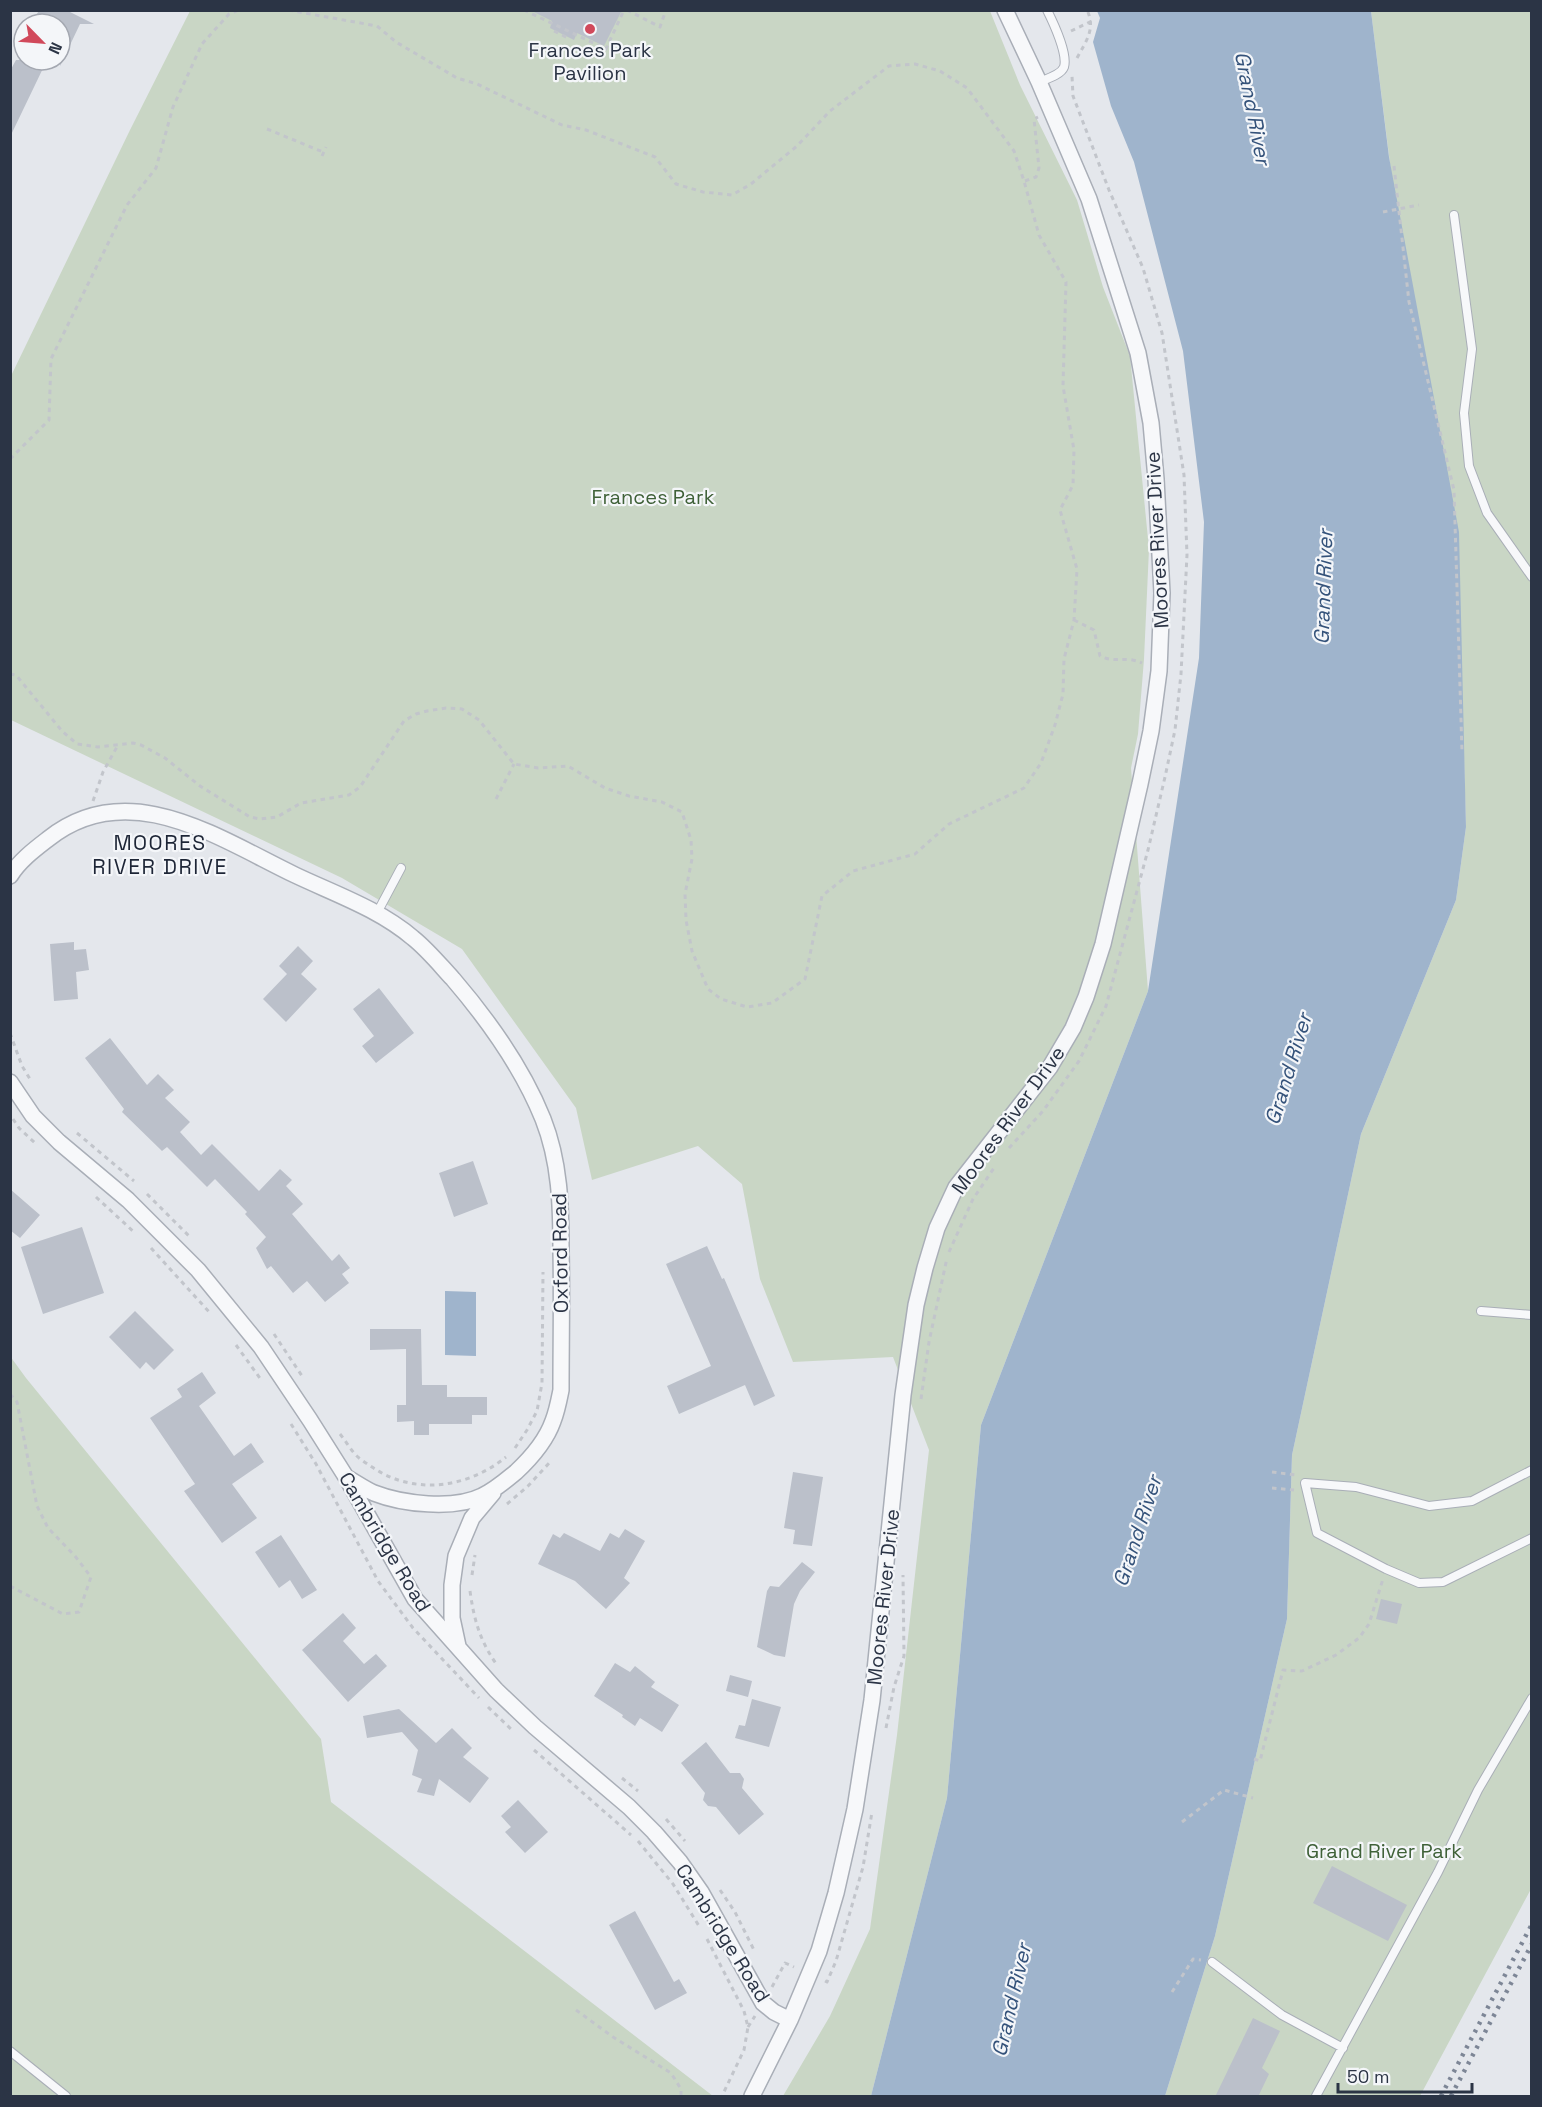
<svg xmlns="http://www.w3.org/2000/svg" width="1542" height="2107" viewBox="0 0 1542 2107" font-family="'Space Grotesk',sans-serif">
	<rect width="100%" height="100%" fill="#e4e7ec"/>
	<!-- green -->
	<path fill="#c9d6c5" d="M190,11H990L1020,85L1077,200L1103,287L1130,356L1149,549L1144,659L1138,734L1131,768L1148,991L981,1425L947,1798L871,2096H783L830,2016L870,1929L897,1735L929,1450L893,1357L793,1362L760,1279L742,1184L698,1146L592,1180L576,1108L462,949L342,878L11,720L10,378L130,130Z
		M1371,11H1531V1889L1420,2096H1165L1215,1936L1287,1619L1292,1455L1361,1134L1456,900L1466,827L1464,758Z
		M10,1356L26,1378L321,1739L331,1802L713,2096H11Z"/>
	<!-- water -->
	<path fill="#9fb4cc" d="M1097,11H1371L1389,157L1459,532L1466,827L1456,900L1361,1134L1292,1455L1287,1619L1215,1936L1165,2096H871L947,1798L981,1425L1148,991L1199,658L1204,522L1183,351L1134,162L1111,106L1093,42L1100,18Z
		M445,1291L476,1292V1356L445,1355Z"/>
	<!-- building -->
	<path fill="#bbc0ca" d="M39,10H66L94,24H80L60,66V24H32Z
		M530,10H622L604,46L577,33L574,40L550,28L552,21Z
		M16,60H47L10,137V71Z
		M74,942V950L86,949L89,970L76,972L78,999L54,1001L50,944Z
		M298,946L313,961L301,974L317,989L286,1022L263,999L287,974L279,966Z
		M379,988L414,1033L376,1063L362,1046L374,1036L353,1009Z
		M110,1038L147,1085L158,1074L174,1090L165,1098L190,1122L180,1132L201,1155L212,1144L259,1191L280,1169L292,1180L286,1186L303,1204L292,1214L332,1261L339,1254L350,1268L342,1274L349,1283L325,1302L307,1281L293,1293L271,1266L267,1269L256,1248L266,1237L245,1214L247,1212L215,1179L207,1187L167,1147L162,1151L122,1112L124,1109L85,1058Z
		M473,1161L488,1204L454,1217L439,1173Z
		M10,1189L40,1215L20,1238L10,1230Z
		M82,1227L104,1293L43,1314L21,1247Z
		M707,1246L722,1279L724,1278L775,1396L754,1406L745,1385L679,1414L667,1386L711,1366L666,1264Z
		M135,1311L174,1350L154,1370L146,1362L140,1369L109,1337Z
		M370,1329H421L422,1385H447V1397H487V1415H472V1424H429V1435H414V1421L397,1422V1405H406V1349L370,1350Z
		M202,1372L216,1393L199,1406L234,1456L251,1443L264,1462L232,1484L257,1518L222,1543L184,1491L195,1484L150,1418L182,1397L177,1389Z
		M793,1472L823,1477L812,1546L793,1544L795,1530L784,1528Z
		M625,1529L645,1541L624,1578L630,1583L606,1609L575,1581L538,1564L553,1534L560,1538L564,1533L600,1551L610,1533L619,1538Z
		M281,1535L317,1590L302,1599L290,1580L279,1588L255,1552Z
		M802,1562L815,1572L800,1591L794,1604L785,1657L774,1655L757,1647L767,1591L770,1586L779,1587Z
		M1381,1599L1402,1604L1397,1624L1376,1619Z
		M343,1613L356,1628L343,1641L364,1664L376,1654L387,1666L348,1702L302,1650Z
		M615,1663L630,1672L635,1666L655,1682L651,1687L679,1705L662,1732L640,1718L635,1726L622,1717L623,1715L594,1696Z
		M730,1675L752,1681L748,1697L726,1691Z
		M752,1699L781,1707L769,1747L735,1738L739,1725L745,1726Z
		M399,1709L436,1743L452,1728L472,1748L463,1757L489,1778L470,1803L439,1779L434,1796L417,1792L422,1779L412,1775L418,1750L402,1732L367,1738L363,1716Z
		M706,1742L730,1773H740L744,1779L742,1788L764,1814L739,1835L716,1807L708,1806L703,1800L705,1793L681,1763Z
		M518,1800L548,1832L525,1853L505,1832L511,1827L501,1816Z
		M1332,1866L1407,1905L1388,1941L1313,1903Z
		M635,1911L674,1982L679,1979L687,1993L655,2010L609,1925Z
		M1253,2018L1280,2031L1262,2068L1269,2074L1258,2097H1215Z"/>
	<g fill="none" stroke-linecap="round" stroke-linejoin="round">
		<defs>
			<path id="service" d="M1039,82C1046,79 1061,75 1064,67C1068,54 1053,22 1047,10
				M1454,215L1472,349L1464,413L1469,466L1487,513L1532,577
				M377,913L401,868
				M1481,1311L1532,1315
				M1532,1470L1472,1501L1429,1506L1356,1487L1305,1483L1317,1533L1386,1569L1419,1583L1443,1582L1532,1538
				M1212,1962L1282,2015L1343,2048
				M10,2051L66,2096
				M1316,2096L1438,1872L1478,1790L1532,1698"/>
			<path id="minor" d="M10,876C19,861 35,849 48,839C128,775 218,838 295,875C335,894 379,909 413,938C428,950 440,965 453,979C489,1021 522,1067 543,1119C560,1162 561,1206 561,1251C562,1297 561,1344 561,1390C559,1400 557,1411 553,1421C546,1441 531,1458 516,1472C505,1481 495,1490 482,1496C454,1510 402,1504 374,1493C365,1489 355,1482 346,1477
				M10,1082L33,1116L59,1142L128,1200L198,1270L261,1347L310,1420L346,1477L415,1599L496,1690L535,1727L629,1807L654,1832L680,1862L701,1892L763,2003L774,2012L790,2020
				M458,1646L452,1618V1585L456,1556L472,1518L493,1493
				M752,2096L790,2020L819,1951L836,1893L855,1809L872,1700L903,1395L916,1305L925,1268L937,1228L956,1187L1050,1067L1073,1028L1086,997L1103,944L1140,784L1151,731L1159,671L1162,593L1156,479L1151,423L1138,353L1089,199L1039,82L1005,10"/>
		</defs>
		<!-- service casing -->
		<use href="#service" stroke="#a9aeb7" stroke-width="10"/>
		<!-- minor casing -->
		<use href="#minor" stroke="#a9aeb7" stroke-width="18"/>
		<!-- path -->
		<path stroke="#c2c5cb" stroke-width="3" stroke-dasharray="4.5 4.5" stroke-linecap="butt" d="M524,10L606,49L624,10
			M627,10L660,27L666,10
			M554,31L568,38
			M1071,31L1092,21
			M1077,58C1086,41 1096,29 1087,10
			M267,129L323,152
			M322,156L326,147
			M1394,166L1409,302L1454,490L1462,752
			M1025,181L1036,177L1039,168L1034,119L1038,117
			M1383,212L1419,205
			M10,459L49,420L51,359L127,205L156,168L173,107L202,44L229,14L239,10
			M1074,620L1094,630L1100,656C1116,664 1124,655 1142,663
			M10,674L16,675L62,731L77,744L98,747L133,743L141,745L165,758L200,786L250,817L260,819L277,817L301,803L349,795L360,787L404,721L416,714L427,711L446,708L462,709L479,720L514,764L538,768L568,766L605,788L629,796L662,802L682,812L691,840L692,859L685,894L686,920L692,951L708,989L721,999L747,1007L772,1003L805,979L822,896L853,871L915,854L949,824L1024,788L1041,763L1055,725L1063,694L1064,659L1074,620L1077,569L1060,510L1073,485L1074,450L1063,386L1066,282L1039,235L1024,181L1014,151L967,88L940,71L915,64L889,66L830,111L797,146L751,184L732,195L703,192L676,184L655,157L586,130L562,125L477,84L457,78L396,42L377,26L288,10
			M496,799L514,764
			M93,801L103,772L118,745
			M10,1033L22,1066L30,1079
			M13,1119L19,1128L35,1143
			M77,1133L134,1181
			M1009,1148L1043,1111L1079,1061L1106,1006L1148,850L1165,777L1175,730L1181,674L1187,555L1184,475L1162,333L1143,268L1109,190L1073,96L1072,76
			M147,1194L189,1236
			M96,1197L135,1233
			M151,1248L211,1314
			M949,1252L973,1199L994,1168
			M274,1334L302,1376
			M236,1345L262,1381
			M10,1394L17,1402L37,1506L48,1528L75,1556L91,1577L79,1612L63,1614L10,1586
			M921,1399L929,1342L947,1258
			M291,1424L316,1464L378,1581L413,1628L479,1698
			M340,1434C345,1440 349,1447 354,1453C359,1459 366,1463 372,1467C414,1496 468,1488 506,1457
			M515,1448L527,1430L537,1411L542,1383L543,1272
			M1272,1472L1296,1475
			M1272,1488L1294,1490
			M507,1504L528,1486L551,1461
			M472,1575L475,1555
			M470,1591C474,1620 480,1641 497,1665
			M488,1707L512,1730
			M886,1728L894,1687L904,1656L903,1575
			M534,1750L631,1835
			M1254,1759L1260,1761L1283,1670L1302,1671L1336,1655L1359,1638L1369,1624L1383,1579
			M622,1778L638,1791
			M666,1819L685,1841
			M1182,1822L1224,1790L1253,1798
			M638,1841L673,1884L699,1926
			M720,1890L735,1912L754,1950
			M707,1939L744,2011L748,2027L744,2050L722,2096
			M825,1981L827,1982L836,1961L863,1867L872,1812
			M772,1987L785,1963L794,1967
			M1172,1992L1193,1959L1201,1960
			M576,2010L613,2037L671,2073L681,2089V2096
			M748,2027L755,2016"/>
		<!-- service -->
		<use href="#service" stroke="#f7f8fa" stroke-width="8"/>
		<!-- minor -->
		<use href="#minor" stroke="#f7f8fa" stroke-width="15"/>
		<!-- rail -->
		<path stroke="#7d8696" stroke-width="4.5" stroke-dasharray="3 6" stroke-linecap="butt" d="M1441,2096L1532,1924
			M1451,2096L1532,1944"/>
	</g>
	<!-- markers -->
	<circle fill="#d1495b" stroke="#f4f6f9" stroke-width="2" cx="590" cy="29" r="6"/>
	<g text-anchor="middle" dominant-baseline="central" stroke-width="4.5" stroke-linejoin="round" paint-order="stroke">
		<!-- poi labels -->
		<g font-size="20" fill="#2b3445" stroke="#f4f6f9">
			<text x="590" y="50">Frances Park<tspan x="590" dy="23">Pavilion</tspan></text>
		</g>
		<!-- park labels -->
		<g font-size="20" fill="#3f6138" stroke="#f4f6f9">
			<text x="653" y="497">Frances Park</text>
			<text x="1384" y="1851">Grand River Park</text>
		</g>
		<!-- street labels -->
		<g font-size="20" fill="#2b3445" stroke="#f4f6f9">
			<text transform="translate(1157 540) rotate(-93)">Moores River Drive</text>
			<text transform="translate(1008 1120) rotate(-54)">Moores River Drive</text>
			<text transform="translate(560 1253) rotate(-91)">Oxford Road</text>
			<text transform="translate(385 1542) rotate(59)">Cambridge Road</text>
			<text transform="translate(883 1597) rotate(-84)">Moores River Drive</text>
			<text transform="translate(723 1933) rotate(58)">Cambridge Road</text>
		</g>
		<!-- water labels -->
		<g font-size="21" font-style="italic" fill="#34527a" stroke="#f4f6f9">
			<text transform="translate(1253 108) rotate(79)">Grand River</text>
			<text transform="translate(1323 587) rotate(-88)">Grand River</text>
			<text transform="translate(1288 1069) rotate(-73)">Grand River</text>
			<text transform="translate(1137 1531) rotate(-72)">Grand River</text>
			<text transform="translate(1011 2000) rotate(-77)">Grand River</text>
		</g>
		<!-- neighbourhood labels -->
		<g font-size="21" letter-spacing="1.5" fill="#1d2536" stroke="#f4f6f9">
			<text x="160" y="842">MOORES<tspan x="160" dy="24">RIVER DRIVE</tspan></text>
		</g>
	</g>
	<!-- border -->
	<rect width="1542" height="2107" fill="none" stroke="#2b3445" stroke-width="24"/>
	<!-- north arrow -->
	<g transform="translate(42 42) rotate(115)"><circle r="28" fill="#f4f6f9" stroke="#a4a8b1" stroke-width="1.5"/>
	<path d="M0-4.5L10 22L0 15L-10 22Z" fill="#d1495b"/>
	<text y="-9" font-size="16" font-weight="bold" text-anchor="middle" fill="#2b3445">N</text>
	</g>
	<!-- scale -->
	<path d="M1338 2083v9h134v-9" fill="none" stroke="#2b3445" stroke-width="3"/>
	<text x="1347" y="2083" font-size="18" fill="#2b3445" stroke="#f4f6f9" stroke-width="4.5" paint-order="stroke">50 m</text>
</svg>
